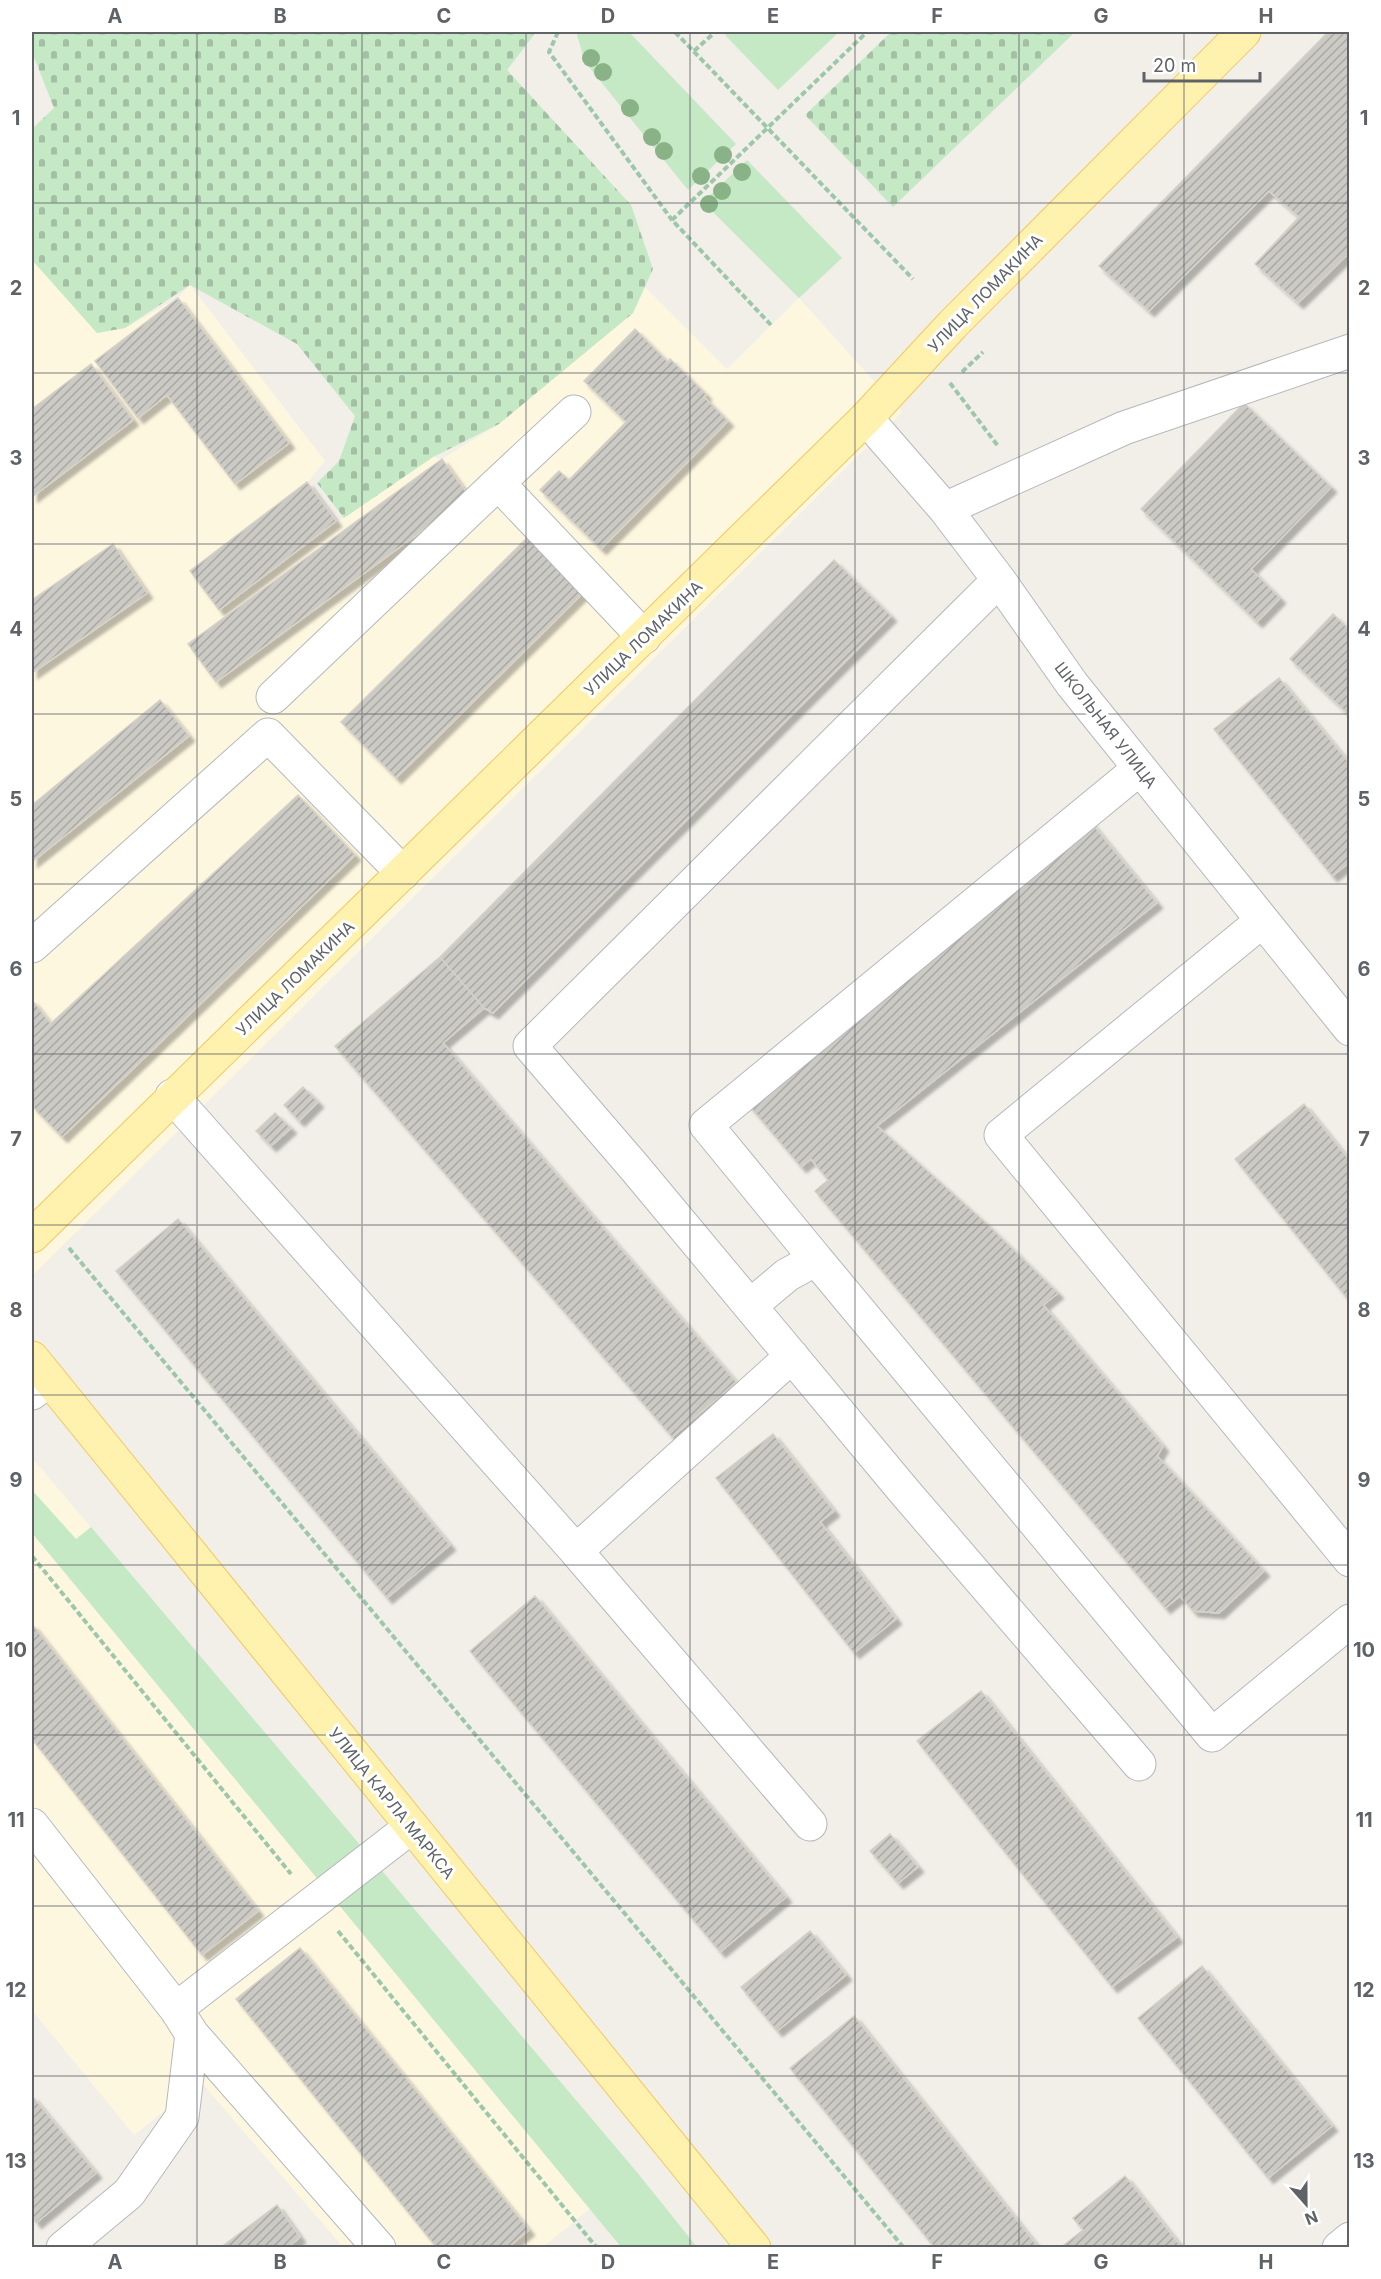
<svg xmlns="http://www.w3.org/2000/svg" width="1381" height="2279" viewBox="0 0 1381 2279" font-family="Inter,sans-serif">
	<defs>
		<pattern id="cemetery-stones" width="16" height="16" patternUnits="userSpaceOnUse" patternTransform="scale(1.5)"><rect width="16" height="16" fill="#c5e8c5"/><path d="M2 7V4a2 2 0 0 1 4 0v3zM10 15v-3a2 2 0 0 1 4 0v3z" fill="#a3c0a4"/></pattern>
		<pattern id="building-hatch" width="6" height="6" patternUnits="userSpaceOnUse" patternTransform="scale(1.5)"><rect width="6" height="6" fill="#cccac5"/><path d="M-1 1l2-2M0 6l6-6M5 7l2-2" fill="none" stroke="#a9a8a4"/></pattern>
		<filter id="shadow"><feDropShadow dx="5.5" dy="5.5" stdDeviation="1.5" flood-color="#0004"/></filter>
	</defs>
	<rect width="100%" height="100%" fill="#f1efe8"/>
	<!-- commercial -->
	<path fill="#fef7e0" d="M32,260L97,333L125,328L178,298L190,285L325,461L307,483L336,521L344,518L433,457L442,459L499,424L633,313L645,287L727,369L799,298L902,412L32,1276Z
		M32,1458L636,2171L543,2247H343L201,2082L134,2135L32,2010Z"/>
	<!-- green -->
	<path fill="#c5e8c5" d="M579,32H629L736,144L688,190L585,62L577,35Z
		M728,32H839L778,90L725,35Z
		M747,160L842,258L799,298L703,202Z
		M32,1490L76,1539L91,1527L636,2171L697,2247H621L32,1533Z"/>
	<!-- cemetery -->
	<path fill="url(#cemetery-stones)" d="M32,32H536L507,70L631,205L653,269L633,313L499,424L433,457L344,518L317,483L339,461L355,416L297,344L190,285L125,328L97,333L32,260V129L54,108L32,52Z
		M891,32H1075L893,207L805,115Z"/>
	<!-- building -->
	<path fill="url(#building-hatch)" stroke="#d6d1c6" stroke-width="1.5" filter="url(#shadow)" d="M1328,32H1350V252L1298,303L1255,264L1299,217L1269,191L1149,311L1099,266Z
		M178,298L289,443L235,484L167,395L138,418L95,361Z
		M635,329L668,362L670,359L706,394L704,397L728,421L601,549L540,490L559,471L569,480L626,422L584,381Z
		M91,364L133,420L32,497V409Z
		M1244,403L1331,487L1251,569L1280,598L1257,622L1141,509Z
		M442,459L469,496L216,682L188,644Z
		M307,482L336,521L219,610L190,571Z
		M533,532L589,587L396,778L341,722Z
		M113,544L147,593L32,673V600Z
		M834,560L891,616L493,1013L484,1008L440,957Z
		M1333,614L1350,630V716L1290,659Z
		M1279,678L1350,764V862L1332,876L1214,729Z
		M160,700L189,736L32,862V805Z
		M298,795L355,855L62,1137L32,1106V1041Z
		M1085,815L1157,903L877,1126L987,1224L1058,1293L1043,1305L1163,1446L1157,1456L1264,1571L1219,1613L1193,1611L1180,1596L1165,1608L815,1191L828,1180L811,1159L801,1167L746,1102Z
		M440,957L484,1008L443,1043L736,1382L672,1437L335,1046Z
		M32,1000L51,1024L32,1041Z
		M303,1087L318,1102L299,1121L284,1105Z
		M1304,1104L1350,1161V1302L1235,1159Z
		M275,1113L291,1128L271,1146L256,1131Z
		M178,1219L450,1545L387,1598L116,1271Z
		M773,1434L834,1511L820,1522L896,1619L854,1653L716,1478Z
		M535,1596L786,1897L720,1952L470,1651Z
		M32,1624L258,1911L202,1955L32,1739Z
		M981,1691L1177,1937L1112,1987L917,1741Z
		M890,1834L918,1867L898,1883L870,1851Z
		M810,1931L846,1975L777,2031L741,1987Z
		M300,1948L529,2230L507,2248H437L236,1999Z
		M1202,1966L1332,2126L1268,2178L1138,2018Z
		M854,2016L1039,2248H935L790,2068Z
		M32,2096L96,2173L36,2223L32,2217Z
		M1125,2176L1179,2244L1175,2248H1060L1083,2230L1073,2218Z
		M277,2205L300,2237L287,2248H220Z"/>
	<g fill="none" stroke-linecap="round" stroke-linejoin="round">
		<defs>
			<path id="minor" d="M866,418L945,509L999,580L1072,684L1350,1029
				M498,483L574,412
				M945,509L1124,428L1350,351
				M999,580L530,1046L635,1168L904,1491L1139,1764
				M273,697L498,483L644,637
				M1262,921L1001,1135L1350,1560
				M32,946L268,735L403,873
				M172,1096L576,1551
				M816,1259L1212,1735L1350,1621
				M750,1306L787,1275L816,1259L706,1125L1139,769
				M792,1356L576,1551L810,1824
				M32,1393L49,1379
				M32,1825L176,2009L192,2034L379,2248
				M176,2009L411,1827
				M63,2248L129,2193L182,2117L192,2034
				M1339,2248L1350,2239"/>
			<path id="major" d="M32,1236L866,418L953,324L1244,32
				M32,1358L754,2248"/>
		</defs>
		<!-- minor casing -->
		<use href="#minor" stroke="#b5b8bc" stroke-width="35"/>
		<!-- major casing -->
		<use href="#major" stroke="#f2c960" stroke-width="35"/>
		<!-- path -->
		<path stroke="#9cc7a9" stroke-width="4" stroke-dasharray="6 3" stroke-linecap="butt" d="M558,32L549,52L672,220
			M675,32L913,279
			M694,51L715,32
			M771,325L672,220L867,32
			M962,372L983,352
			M950,383L998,446
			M69,1248L904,2248
			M32,1556L291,1874
			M338,1931L597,2248"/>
		<!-- minor -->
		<use href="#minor" stroke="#fff" stroke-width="33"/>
		<!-- major -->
		<use href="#major" stroke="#fff2af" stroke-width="33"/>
	</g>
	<!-- trees -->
	<g fill="#89b387">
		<circle cx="591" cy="58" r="9"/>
		<circle cx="603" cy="72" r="9"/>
		<circle cx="630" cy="108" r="9"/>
		<circle cx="652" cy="137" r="9"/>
		<circle cx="664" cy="151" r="9"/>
		<circle cx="723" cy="155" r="9"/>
		<circle cx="742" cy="172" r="9"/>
		<circle cx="701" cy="176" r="9"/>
		<circle cx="722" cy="191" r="9"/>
		<circle cx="709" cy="204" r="9"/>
	</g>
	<!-- grid -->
	<path fill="none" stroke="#5f6368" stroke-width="1.5" stroke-opacity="0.55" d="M197,32V2248M362,32V2248M526,32V2248M690,32V2248M855,32V2248M1019,32V2248M1184,32V2248M32,203H1350M32,373H1350M32,544H1350M32,714H1350M32,884H1350M32,1054H1350M32,1225H1350M32,1395H1350M32,1565H1350M32,1735H1350M32,1906H1350M32,2076H1350"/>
	<g text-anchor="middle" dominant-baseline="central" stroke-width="6" stroke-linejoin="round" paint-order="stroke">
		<!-- street labels -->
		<g font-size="16" fill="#5f6368" stroke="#fff">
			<text transform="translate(985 293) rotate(-46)">УЛИЦА ЛОМАКИНА</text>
			<text transform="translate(643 638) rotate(-44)">УЛИЦА ЛОМАКИНА</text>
			<text transform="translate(1106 725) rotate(52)">ШКОЛЬНАЯ УЛИЦА</text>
			<text transform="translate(295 978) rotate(-44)">УЛИЦА ЛОМАКИНА</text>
			<text transform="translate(392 1803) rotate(51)">УЛИЦА КАРЛА МАРКСА</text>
		</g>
	</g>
	<!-- border -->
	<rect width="1381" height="2279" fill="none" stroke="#ffffff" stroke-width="66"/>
	<!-- north arrow -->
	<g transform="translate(1306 2204) rotate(159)" stroke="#ffffff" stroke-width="4.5" paint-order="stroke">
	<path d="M0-4.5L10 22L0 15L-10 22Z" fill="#5f6368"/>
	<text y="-9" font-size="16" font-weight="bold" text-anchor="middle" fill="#5f6368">N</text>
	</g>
	<!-- scale -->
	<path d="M1144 72v9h116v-9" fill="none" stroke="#5f6368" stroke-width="3"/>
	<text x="1153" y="72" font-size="18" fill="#5f6368" stroke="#ffffff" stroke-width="4.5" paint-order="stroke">20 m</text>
	<rect x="33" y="33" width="1315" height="2213" fill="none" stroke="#5f6368" stroke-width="2"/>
	<g font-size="20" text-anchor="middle" font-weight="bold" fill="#5f6368">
		<text x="115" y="23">A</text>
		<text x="280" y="23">B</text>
		<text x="444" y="23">C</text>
		<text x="608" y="23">D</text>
		<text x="773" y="23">E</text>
		<text x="937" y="23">F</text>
		<text x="1101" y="23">G</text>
		<text x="1266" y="23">H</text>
		<text x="16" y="125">1</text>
		<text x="1364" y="125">1</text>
		<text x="16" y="295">2</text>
		<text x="1364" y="295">2</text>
		<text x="16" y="465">3</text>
		<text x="1364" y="465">3</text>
		<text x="16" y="636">4</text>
		<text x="1364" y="636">4</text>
		<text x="16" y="806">5</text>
		<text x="1364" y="806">5</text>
		<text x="16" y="976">6</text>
		<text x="1364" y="976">6</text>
		<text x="16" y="1146">7</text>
		<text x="1364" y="1146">7</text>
		<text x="16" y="1317">8</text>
		<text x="1364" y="1317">8</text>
		<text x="16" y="1487">9</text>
		<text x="1364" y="1487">9</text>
		<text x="16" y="1657">10</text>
		<text x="1364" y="1657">10</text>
		<text x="16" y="1827">11</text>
		<text x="1364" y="1827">11</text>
		<text x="16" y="1997">12</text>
		<text x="1364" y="1997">12</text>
		<text x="16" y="2168">13</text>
		<text x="1364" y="2168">13</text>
		<text x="115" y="2269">A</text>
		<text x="280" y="2269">B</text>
		<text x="444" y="2269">C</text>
		<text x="608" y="2269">D</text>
		<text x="773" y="2269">E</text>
		<text x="937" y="2269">F</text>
		<text x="1101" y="2269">G</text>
		<text x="1266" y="2269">H</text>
	</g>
</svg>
